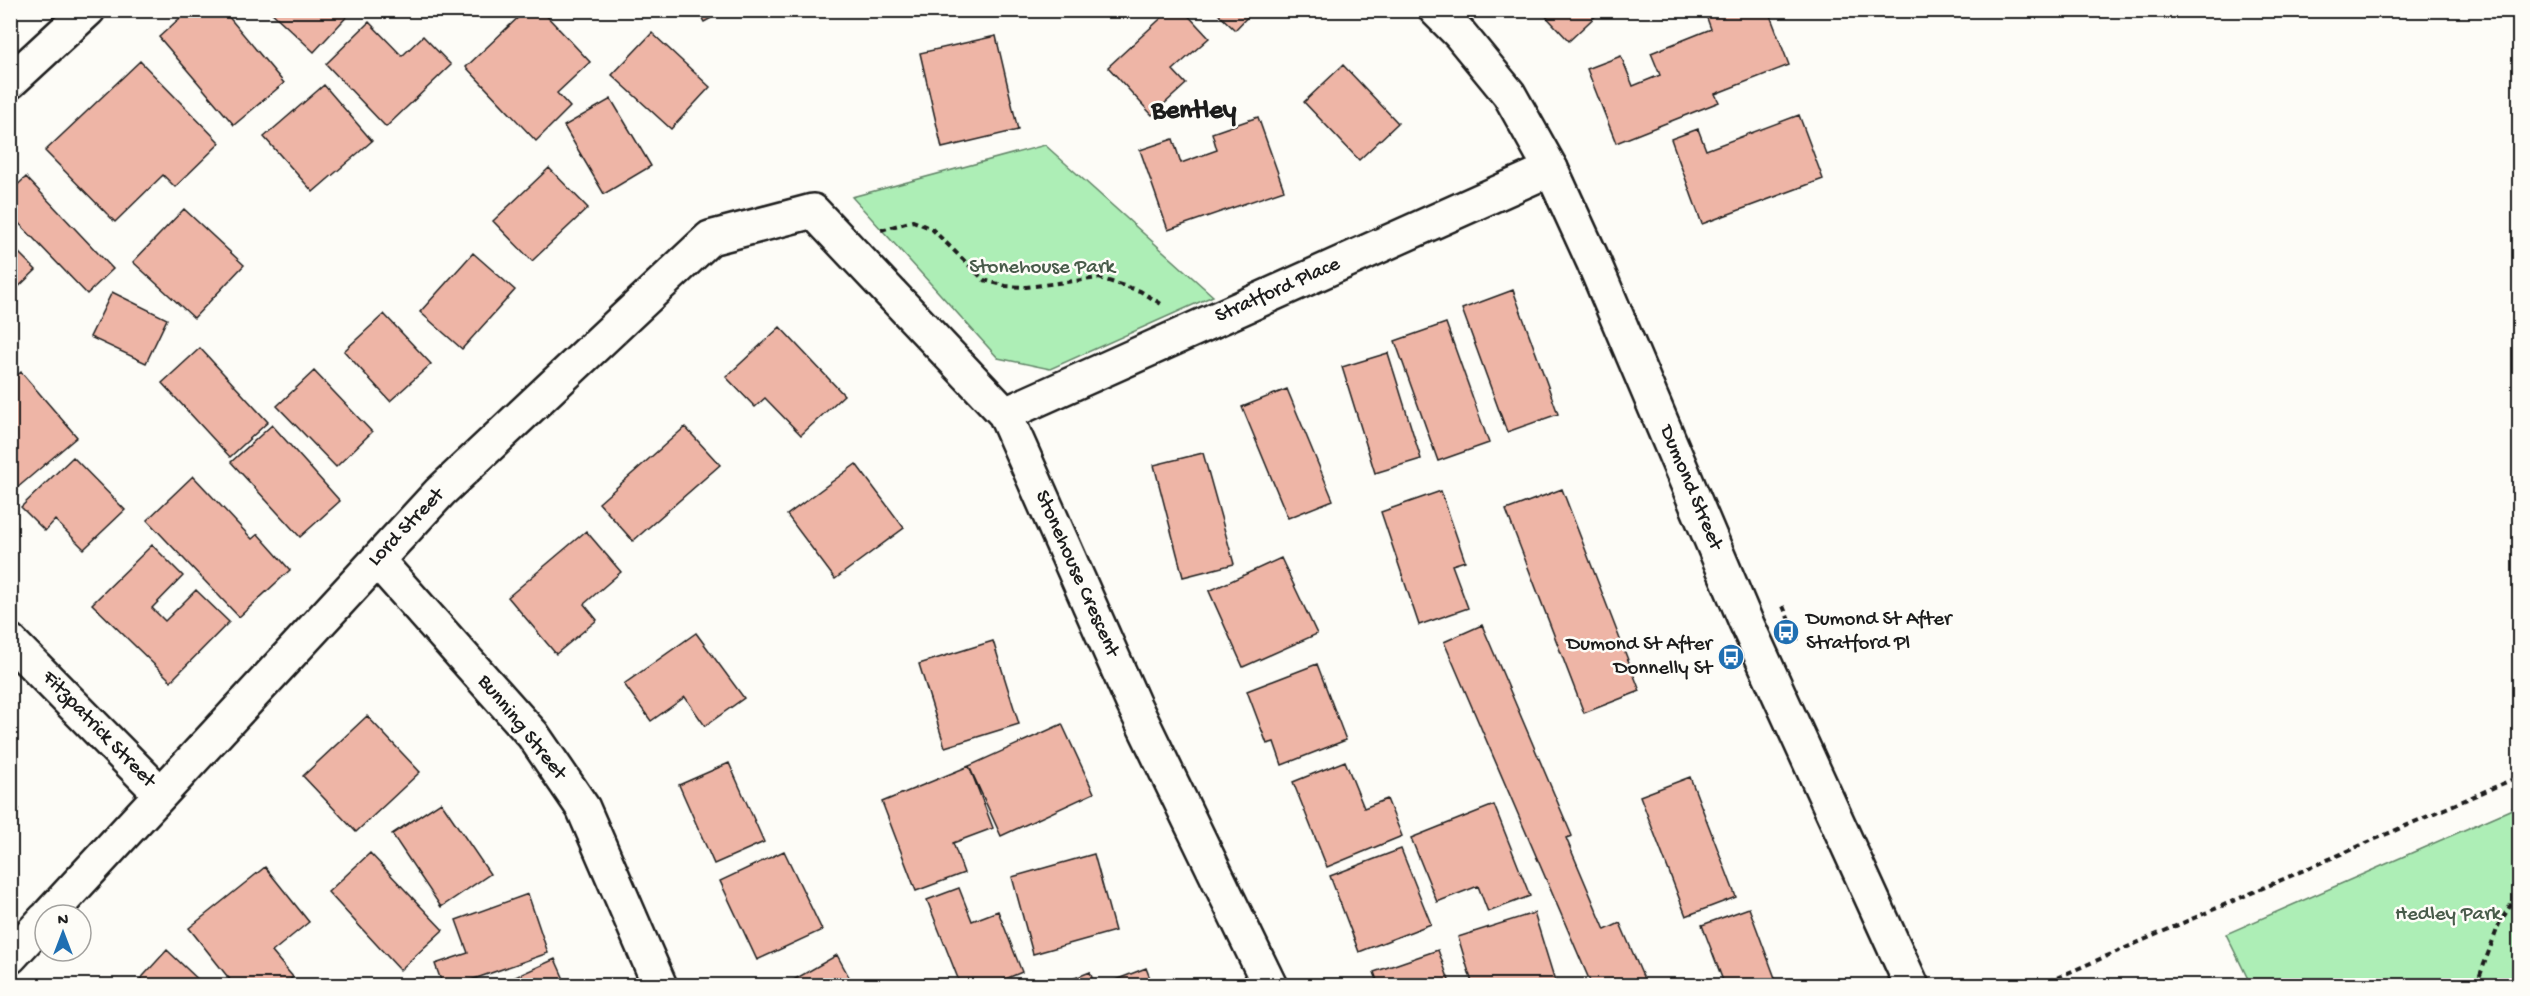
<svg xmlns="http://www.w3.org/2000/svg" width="2530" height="996" viewBox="0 0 2530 996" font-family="'Gochi Hand',sans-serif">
	<rect width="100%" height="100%" fill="#fdfcf7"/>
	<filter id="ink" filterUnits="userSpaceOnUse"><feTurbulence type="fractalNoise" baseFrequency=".0167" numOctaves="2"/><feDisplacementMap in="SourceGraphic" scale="12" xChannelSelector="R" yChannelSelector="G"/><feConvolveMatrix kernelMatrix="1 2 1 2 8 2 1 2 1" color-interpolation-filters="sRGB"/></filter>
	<g filter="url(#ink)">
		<!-- green -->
		<path fill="#adeeb6" stroke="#648569" stroke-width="1.5" d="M1045,145L1213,296L1050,369L998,358L852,197Z
			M2519,806V985H2251L2226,934Z"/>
		<!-- building -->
		<path fill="#eeb5a6" stroke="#1c1c1c" stroke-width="1.5" d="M189,10H223L284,83L234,125L159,37Z
			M269,10H353L314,52Z
			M526,10H541L590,62L557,93L570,107L536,141L466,67Z
			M697,10H726L704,22Z
			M1170,10H1183L1209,38L1173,70L1186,84L1152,115L1108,67Z
			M1214,10H1254L1235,30Z
			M1540,10H1602L1569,41Z
			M1704,10H1768L1789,65L1715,94L1719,102L1616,143L1587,69L1621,56L1633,86L1660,75L1651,53L1711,29Z
			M369,22L402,56L423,36L451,65L386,127L326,64Z
			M652,33L710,87L671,129L612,75Z
			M996,36L1018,130L942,148L920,53Z
			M140,61L220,143L175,187L163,175L115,222L45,151Z
			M1343,65L1398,123L1359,160L1304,102Z
			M324,85L372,141L313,192L264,137Z
			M611,99L651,166L604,194L564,126Z
			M1799,115L1823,179L1702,224L1671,139L1698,129L1706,150Z
			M1258,117L1284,190L1168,230L1140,150L1173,139L1181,163L1217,150L1212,133Z
			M549,168L588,208L532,261L493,221Z
			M26,177L113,269L87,294L10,214V192Z
			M184,209L244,265L194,318L133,262Z
			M10,244L36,270L10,295Z
			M473,253L515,290L462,349L420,312Z
			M1513,290L1558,414L1507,432L1462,309Z
			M112,292L167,319L146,363L90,337Z
			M384,314L431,364L390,401L344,351Z
			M1446,323L1489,443L1438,461L1395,341Z
			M780,327L844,395L801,435L765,398L755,407L726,377Z
			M200,348L268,422L230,457L162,383Z
			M1388,353L1421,459L1375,473L1342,367Z
			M314,371L372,432L336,467L277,406Z
			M21,372L77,437L10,494V381Z
			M1287,389L1333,500L1288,518L1242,407Z
			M272,425L340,501L300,537L231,462Z
			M685,427L720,465L633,541L599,503Z
			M1203,453L1234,564L1183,577L1154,465Z
			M73,457L125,510L84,549L55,520L45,531L21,507Z
			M856,464L904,528L835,579L787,515Z
			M193,476L252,539L258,534L290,570L239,617L147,520Z
			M1562,489L1640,691L1584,713L1506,510Z
			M1441,491L1465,561L1452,565L1468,608L1419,625L1381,512Z
			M586,531L621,572L584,604L597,620L556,654L508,597Z
			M152,545L183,576L152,608L165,621L196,590L229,622L171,681L92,604Z
			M1281,558L1317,634L1243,667L1209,591Z
			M1482,625L1572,836L1566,838L1605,930L1620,923L1647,986H1592L1444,642Z
			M696,633L744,698L705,726L685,697L651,721L624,684Z
			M993,641L1019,724L945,747L919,664Z
			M1317,664L1346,740L1282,765L1274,742L1267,744L1247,691Z
			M367,716L420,772L356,832L303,776Z
			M1062,724L1094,793L1001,836L969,766Z
			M1345,761L1364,808L1387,799L1402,836L1327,867L1293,782Z
			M729,763L764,842L714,864L679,785Z
			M969,766L993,828L953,843L964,873L916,891L882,802Z
			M1690,777L1736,897L1686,916L1640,796Z
			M10,800L19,809L10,817Z
			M441,802L490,874L441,907L392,834Z
			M1494,805L1530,896L1488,912L1478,886L1437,902L1411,838Z
			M1401,849L1431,924L1359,952L1330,876Z
			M784,851L822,930L757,960L720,881Z
			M370,853L443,930L400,970L328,892Z
			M1094,854L1115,931L1033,954L1012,877Z
			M265,867L309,922L272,952L293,977L283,986H235L189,928Z
			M959,888L972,921L998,911L1022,972L989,986H961L927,900Z
			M528,894L548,953L454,986H443L435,964L468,953L456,920Z
			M1749,908L1778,986H1725L1702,925Z
			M1534,913L1556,984L1473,986L1458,937Z
			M167,950L205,986H134Z
			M1438,950L1451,986H1379L1374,972Z
			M837,955L854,986H783Z
			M555,959L567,986H501L500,984Z
			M1146,968L1153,986H1100Z
			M1090,972L1095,986H1055Z"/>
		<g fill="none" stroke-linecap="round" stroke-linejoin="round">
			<defs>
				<path id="street" d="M10,82L88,10
					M1005,414L1551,169
					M377,560L533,735L583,808L660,986
					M10,641L160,793
					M49,915L440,492L710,238L813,211L1005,414L1133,703L1270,986
					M10,957L45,919"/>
				<path id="secondary" d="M1436,10L1459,33L1509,94L1551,169L1594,263L1746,622L1912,986"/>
			</defs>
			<!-- street casing -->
			<use href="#street" stroke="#1c1c1c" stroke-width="38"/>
			<!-- secondary casing -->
			<use href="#secondary" stroke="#1c1c1c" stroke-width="38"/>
			<!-- path -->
			<path stroke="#1c1c1c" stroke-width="4" stroke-dasharray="6 4.5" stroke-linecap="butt" d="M881,230L913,221L932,229L984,280L1006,286L1026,287L1099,278L1140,291L1163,305
				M1783,606L1799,644
				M2038,986L2520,776
				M2476,986L2499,924L2520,890"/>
			<!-- street -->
			<use href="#street" stroke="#fdfcf7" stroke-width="33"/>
			<!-- secondary -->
			<use href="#secondary" stroke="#fdfcf7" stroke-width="33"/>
		</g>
	</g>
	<!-- icons -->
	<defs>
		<symbol id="bus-disc" viewBox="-11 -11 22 22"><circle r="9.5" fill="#1f6fb2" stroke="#fdfcf7"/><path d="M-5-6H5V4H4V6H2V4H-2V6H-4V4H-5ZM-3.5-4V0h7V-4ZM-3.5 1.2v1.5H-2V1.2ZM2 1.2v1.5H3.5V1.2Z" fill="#fff"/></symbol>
	</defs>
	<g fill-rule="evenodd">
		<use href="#bus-disc" x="1771" y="617" width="30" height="30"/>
		<use href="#bus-disc" x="1716" y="642" width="30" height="30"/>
	</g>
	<g text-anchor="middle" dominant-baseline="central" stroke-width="5" stroke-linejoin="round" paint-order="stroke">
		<!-- park labels -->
		<g font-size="21" fill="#485b4a" stroke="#fdfcf7">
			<text x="1042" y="268">Stonehouse Park</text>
			<text x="2448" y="915">Hedley Park</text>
		</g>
		<!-- street labels -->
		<g font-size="21" fill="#1c1c1c" stroke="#fdfcf7">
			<text transform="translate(1278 291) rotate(-24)">Stratford Place</text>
			<text transform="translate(1690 488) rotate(67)">Dumond Street</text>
			<text transform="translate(407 528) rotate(-46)">Lord Street</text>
			<text transform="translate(1076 574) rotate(66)">Stonehouse Crescent</text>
			<text transform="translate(521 728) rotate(51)">Bunning Street</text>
			<text transform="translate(98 730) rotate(46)">Fitzpatrick Street</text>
		</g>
		<!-- poi labels -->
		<g font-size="21" fill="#1c1c1c" stroke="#fdfcf7" text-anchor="start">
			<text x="1806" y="620">Dumond St After<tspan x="1806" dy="24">Stratford Pl</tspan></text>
			<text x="1712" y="645" text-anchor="end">Dumond St After<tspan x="1712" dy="24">Donnelly St</tspan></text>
		</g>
		<!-- district labels -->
		<g font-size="27" font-weight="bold" fill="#1c1c1c" stroke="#fdfcf7">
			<text x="1194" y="112">Bentley</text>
		</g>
	</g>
	<!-- margin -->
	<rect width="2530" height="996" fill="none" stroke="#fdfcf7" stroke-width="36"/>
	<rect x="18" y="18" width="2494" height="960" fill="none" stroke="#1c1c1c" stroke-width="2" filter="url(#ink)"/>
	<!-- north arrow -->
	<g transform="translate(63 933)"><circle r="28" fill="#fdfcf7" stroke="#a3a29f" stroke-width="1.5"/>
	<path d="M0-4.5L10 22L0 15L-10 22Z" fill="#1f6fb2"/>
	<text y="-9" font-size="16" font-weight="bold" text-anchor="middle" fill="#1c1c1c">N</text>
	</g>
</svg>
